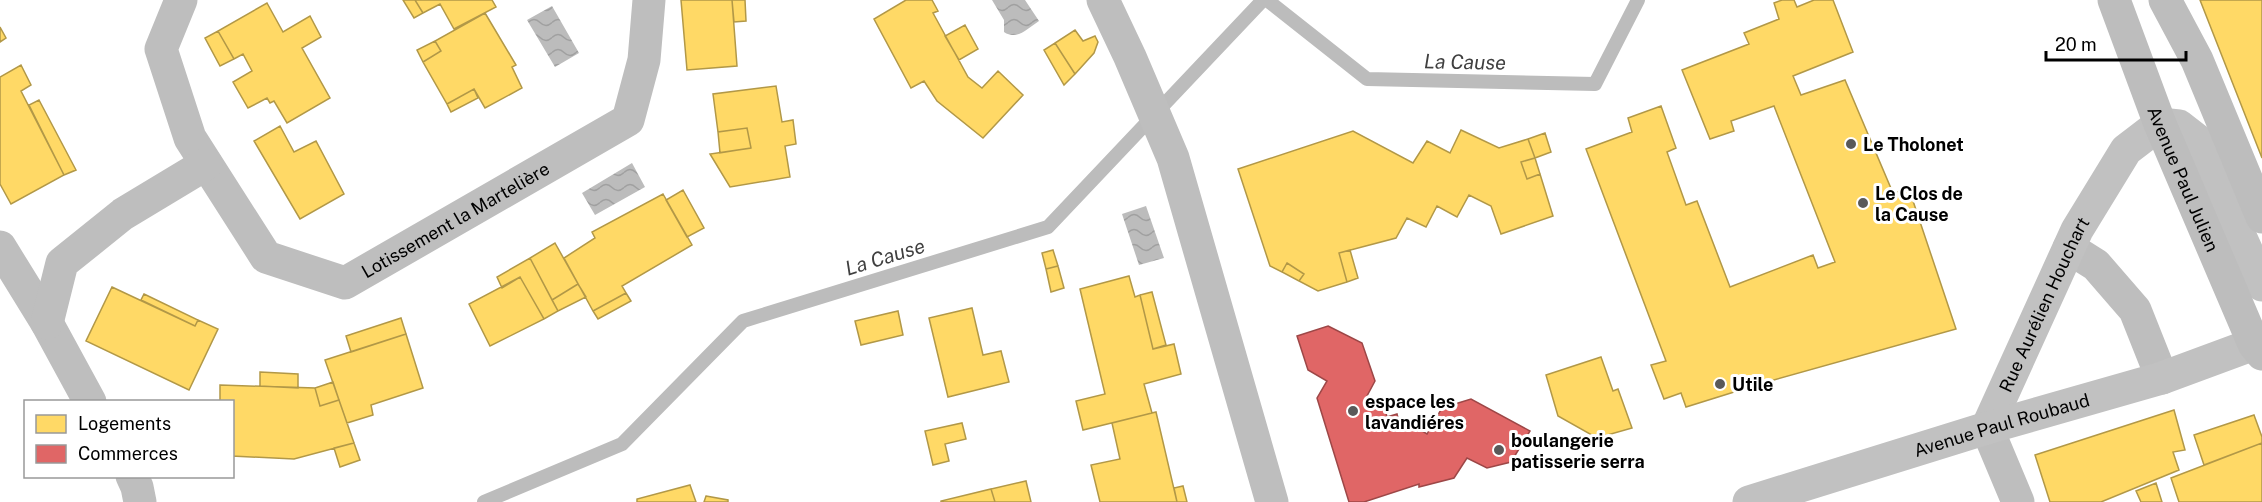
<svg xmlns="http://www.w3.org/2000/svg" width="2262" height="502" viewBox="0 0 2262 502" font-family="'Public Sans',sans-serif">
	<defs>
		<pattern id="water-waves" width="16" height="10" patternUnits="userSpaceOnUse" patternTransform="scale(1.5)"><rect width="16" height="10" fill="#bcbcbc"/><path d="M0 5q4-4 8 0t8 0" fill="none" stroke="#a0a0a0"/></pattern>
	</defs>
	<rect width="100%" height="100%" fill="#fff"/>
	<!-- water -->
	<path fill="url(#water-waves)" d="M992,0H1025L1039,21C1028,28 1017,41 1004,32V20Z
		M552,6L579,53L555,67L527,20Z
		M632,163L645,187L595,215L582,193Z
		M1146,206L1164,258L1139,265L1122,214Z"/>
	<!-- homes -->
	<path fill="#ffd966" stroke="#b29847" stroke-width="1.5" d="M403,0H415L423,13L414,18Z
		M415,0H492L496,7L454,29L440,4L423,13Z
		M681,0H732L737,66L687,70Z
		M732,0H745L746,21L734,22Z
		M906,0H932L938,11L933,13L968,77L982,88L998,71L1023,95L983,138L937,101L924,81L911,88L874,19Z
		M1782,0H1794L1797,7L1814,0H1833L1853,52L1793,76L1801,95L1845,80L1893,193L1909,189L1956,329L1763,383L1686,407L1681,393L1664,399L1651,365L1666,361L1586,149L1632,132L1628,118L1661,106L1676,148L1667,152L1686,205L1697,201L1730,287L1813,255L1818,268L1835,262L1774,106L1731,121L1734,131L1710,139L1682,70L1749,44L1744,33L1779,19L1774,3Z
		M2200,0H2262V158Z
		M267,3L283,32L310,16L321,37L302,48L330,98L287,123L274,101L270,103L267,98L248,108L233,82L252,71L243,54L234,59L218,31Z
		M485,13L516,65L512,67L522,88L485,108L474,89L447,104L423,62L441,51L435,41Z
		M965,25L978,49L959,60L945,36Z
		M0,27L6,38L0,42Z
		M1075,30L1083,41L1095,36L1098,42L1094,53L1075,74L1055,43Z
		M218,31L234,59L220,66L205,38Z
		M435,41L441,51L423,62L417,50Z
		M1055,43L1075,74L1064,85L1044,50Z
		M21,65L31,85L21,91L64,175L11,204L0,184V77Z
		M776,86L782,122L793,120L796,144L785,146L790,177L730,187L710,154L751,148L747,128L718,132L713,94Z
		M474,89L478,98L451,112L447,104Z
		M39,100L76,170L64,175L29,105Z
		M280,126L294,152L316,141L344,194L300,219L254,141Z
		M747,128L751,148L720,153L718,132Z
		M1461,130L1499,148L1528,139L1535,158L1521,162L1527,179L1540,174L1553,216L1501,234L1491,206L1469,195L1457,217L1437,206L1426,227L1407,218L1396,238L1339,253L1347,282L1318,291L1299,281L1304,274L1287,263L1282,272L1270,266L1238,169L1353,131L1413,163L1427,141L1450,153Z
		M1545,133L1551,152L1535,158L1528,139Z
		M1535,158L1540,174L1527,179L1521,162Z
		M683,190L704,228L687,237L666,200Z
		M663,194L692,245L622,286L626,293L593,311L564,258L595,238L592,232Z
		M555,243L578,284L552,300L530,258Z
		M1053,250L1058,266L1046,269L1042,253Z
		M1350,250L1358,278L1347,282L1339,253Z
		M530,258L558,311L544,319L520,277L502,288L497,277Z
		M1287,263L1304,274L1299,281L1282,272Z
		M1058,266L1064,288L1051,292L1046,269Z
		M1129,276L1135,297L1140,295L1153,349L1174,344L1181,374L1144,384L1152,413L1083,430L1076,401L1105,394L1080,289Z
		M520,277L544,319L490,346L469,304Z
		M578,284L586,297L558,311L552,300Z
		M112,287L195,326L198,320L218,329L189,390L86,341Z
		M1152,292L1166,345L1153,349L1140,295Z
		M626,293L631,301L598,319L593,311Z
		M144,294L198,320L195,326L141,300Z
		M972,308L983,355L1001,351L1009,382L948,397L929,318Z
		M898,311L903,335L861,345L855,321Z
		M401,318L406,334L351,352L346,336Z
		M406,334L423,388L371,405L373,415L347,423L325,360Z
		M1601,357L1613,391L1618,389L1632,428L1597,438L1558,416L1546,375Z
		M260,372L298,374V388L260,386Z
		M333,382L339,400L320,406L315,388Z
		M220,385L315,388L320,406L339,400L354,443L294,459L232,456V402H220Z
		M2174,410L2185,450L2173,452L2179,470L2101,502H2050L2035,455Z
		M1156,412L1177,502H1100L1091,465L1120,459L1112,423Z
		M2254,415L2262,437V443L2204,465L2194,435Z
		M962,423L966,439L945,444L949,461L933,465L925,431Z
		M354,443L360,460L340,467L334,448Z
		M2262,443V502H2179L2171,478Z
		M1026,481L1031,502H995L991,489Z
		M2156,483L2162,502H2141L2136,491Z
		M690,485L696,502H637V499Z
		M1183,486L1187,502H1177L1174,488Z
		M991,489L995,502H941V501Z
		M706,496L728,500V502H704Z"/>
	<!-- shops -->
	<path fill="#e06666" stroke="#9d4747" stroke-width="1.5" d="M1328,326L1362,343L1375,381L1367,396L1384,406L1387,417L1397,414L1399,422L1404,420L1427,434L1442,408L1471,399L1530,431L1511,462L1487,468L1467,458L1454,478L1419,487V484L1364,502H1349L1317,398L1327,381L1308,370L1297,336Z"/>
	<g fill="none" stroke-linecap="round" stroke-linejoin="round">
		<!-- stream -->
		<path stroke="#bcbcbc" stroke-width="14" d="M1267,0L1367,79L1595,84L1638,0
			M484,502L622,444L743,321L1048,227L1263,0"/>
		<!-- street -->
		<g stroke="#bebebe" stroke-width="33">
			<path id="s1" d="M181,0L161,49L190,138L266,257L345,283L628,120L644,60L649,0"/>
			<path d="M1103,0L1130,57L1173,158L1272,502"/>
			<path d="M0,247L47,323L90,402"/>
			<path d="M2069,248L2096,265L2135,310L2162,378"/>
			<path d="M47,323L62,263L123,214L206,164"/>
			<path d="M1987,428L2018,502"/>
			<path d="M132,476L137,487L140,502"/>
		</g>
		<!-- secondary -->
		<g stroke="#c1c1c1" stroke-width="33">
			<path id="s2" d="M1987,428L2077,230L2126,150L2160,124L2179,126L2197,140L2262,285"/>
			<path id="s3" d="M1749,502L1987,428L2162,378L2254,344"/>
		</g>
		<!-- primary -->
		<g stroke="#bdbdbd" stroke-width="33">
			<path id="s4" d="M2114,0L2160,124L2254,344L2262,354"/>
			<path d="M2165,0L2197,60L2262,217"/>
		</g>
	</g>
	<!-- markers -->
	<g fill="#595959" stroke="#fff" stroke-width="2">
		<circle cx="1851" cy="144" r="6"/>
		<circle cx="1863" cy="203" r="6"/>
		<circle cx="1720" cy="384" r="6"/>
		<circle cx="1353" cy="411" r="6"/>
		<circle cx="1499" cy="450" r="6"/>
	</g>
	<g text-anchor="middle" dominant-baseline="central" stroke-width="6" stroke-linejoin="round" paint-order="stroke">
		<!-- poi labels -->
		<g font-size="18" font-weight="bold" fill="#000" stroke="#fff" text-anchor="start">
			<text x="1863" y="144">Le Tholonet</text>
			<text x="1875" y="193">Le Clos de<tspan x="1875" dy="21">la Cause</tspan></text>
			<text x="1732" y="384">Utile</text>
			<text x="1365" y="401">espace les<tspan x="1365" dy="21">lavandiéres</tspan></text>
			<text x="1511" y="440">boulangerie<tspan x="1511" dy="21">patisserie serra</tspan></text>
		</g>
		<!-- street labels -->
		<g font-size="18" fill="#000" stroke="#fff">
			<text stroke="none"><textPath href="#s4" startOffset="192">Avenue Paul Julien</textPath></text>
			<text stroke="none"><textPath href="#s1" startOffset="498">Lotissement la Martelière</textPath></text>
			<text stroke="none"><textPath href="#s2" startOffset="136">Rue Aurélien Houchart</textPath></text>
			<text stroke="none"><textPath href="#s3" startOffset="264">Avenue Paul Roubaud</textPath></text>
		</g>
		<!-- water labels -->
		<g font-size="20" font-style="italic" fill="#404040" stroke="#fff">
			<text transform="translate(1465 62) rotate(1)">La Cause</text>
			<text transform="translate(885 257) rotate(-17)">La Cause</text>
		</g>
	</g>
	<!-- legend -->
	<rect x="24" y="400" width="210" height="78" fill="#ffffff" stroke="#999999" stroke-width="1.5"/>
	<rect x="36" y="415" width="30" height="18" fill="#ffd966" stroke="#999999" stroke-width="1.5"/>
	<text x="78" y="430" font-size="18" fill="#000000">Logements</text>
	<rect x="36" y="445" width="30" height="18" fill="#e06666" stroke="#999999" stroke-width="1.5"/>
	<text x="78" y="460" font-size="18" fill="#000000">Commerces</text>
	<!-- scale -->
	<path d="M2046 51v9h140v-9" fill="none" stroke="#000000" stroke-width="3"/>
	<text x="2055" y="51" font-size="18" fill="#000000" stroke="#ffffff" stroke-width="4.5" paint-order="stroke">20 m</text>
</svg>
